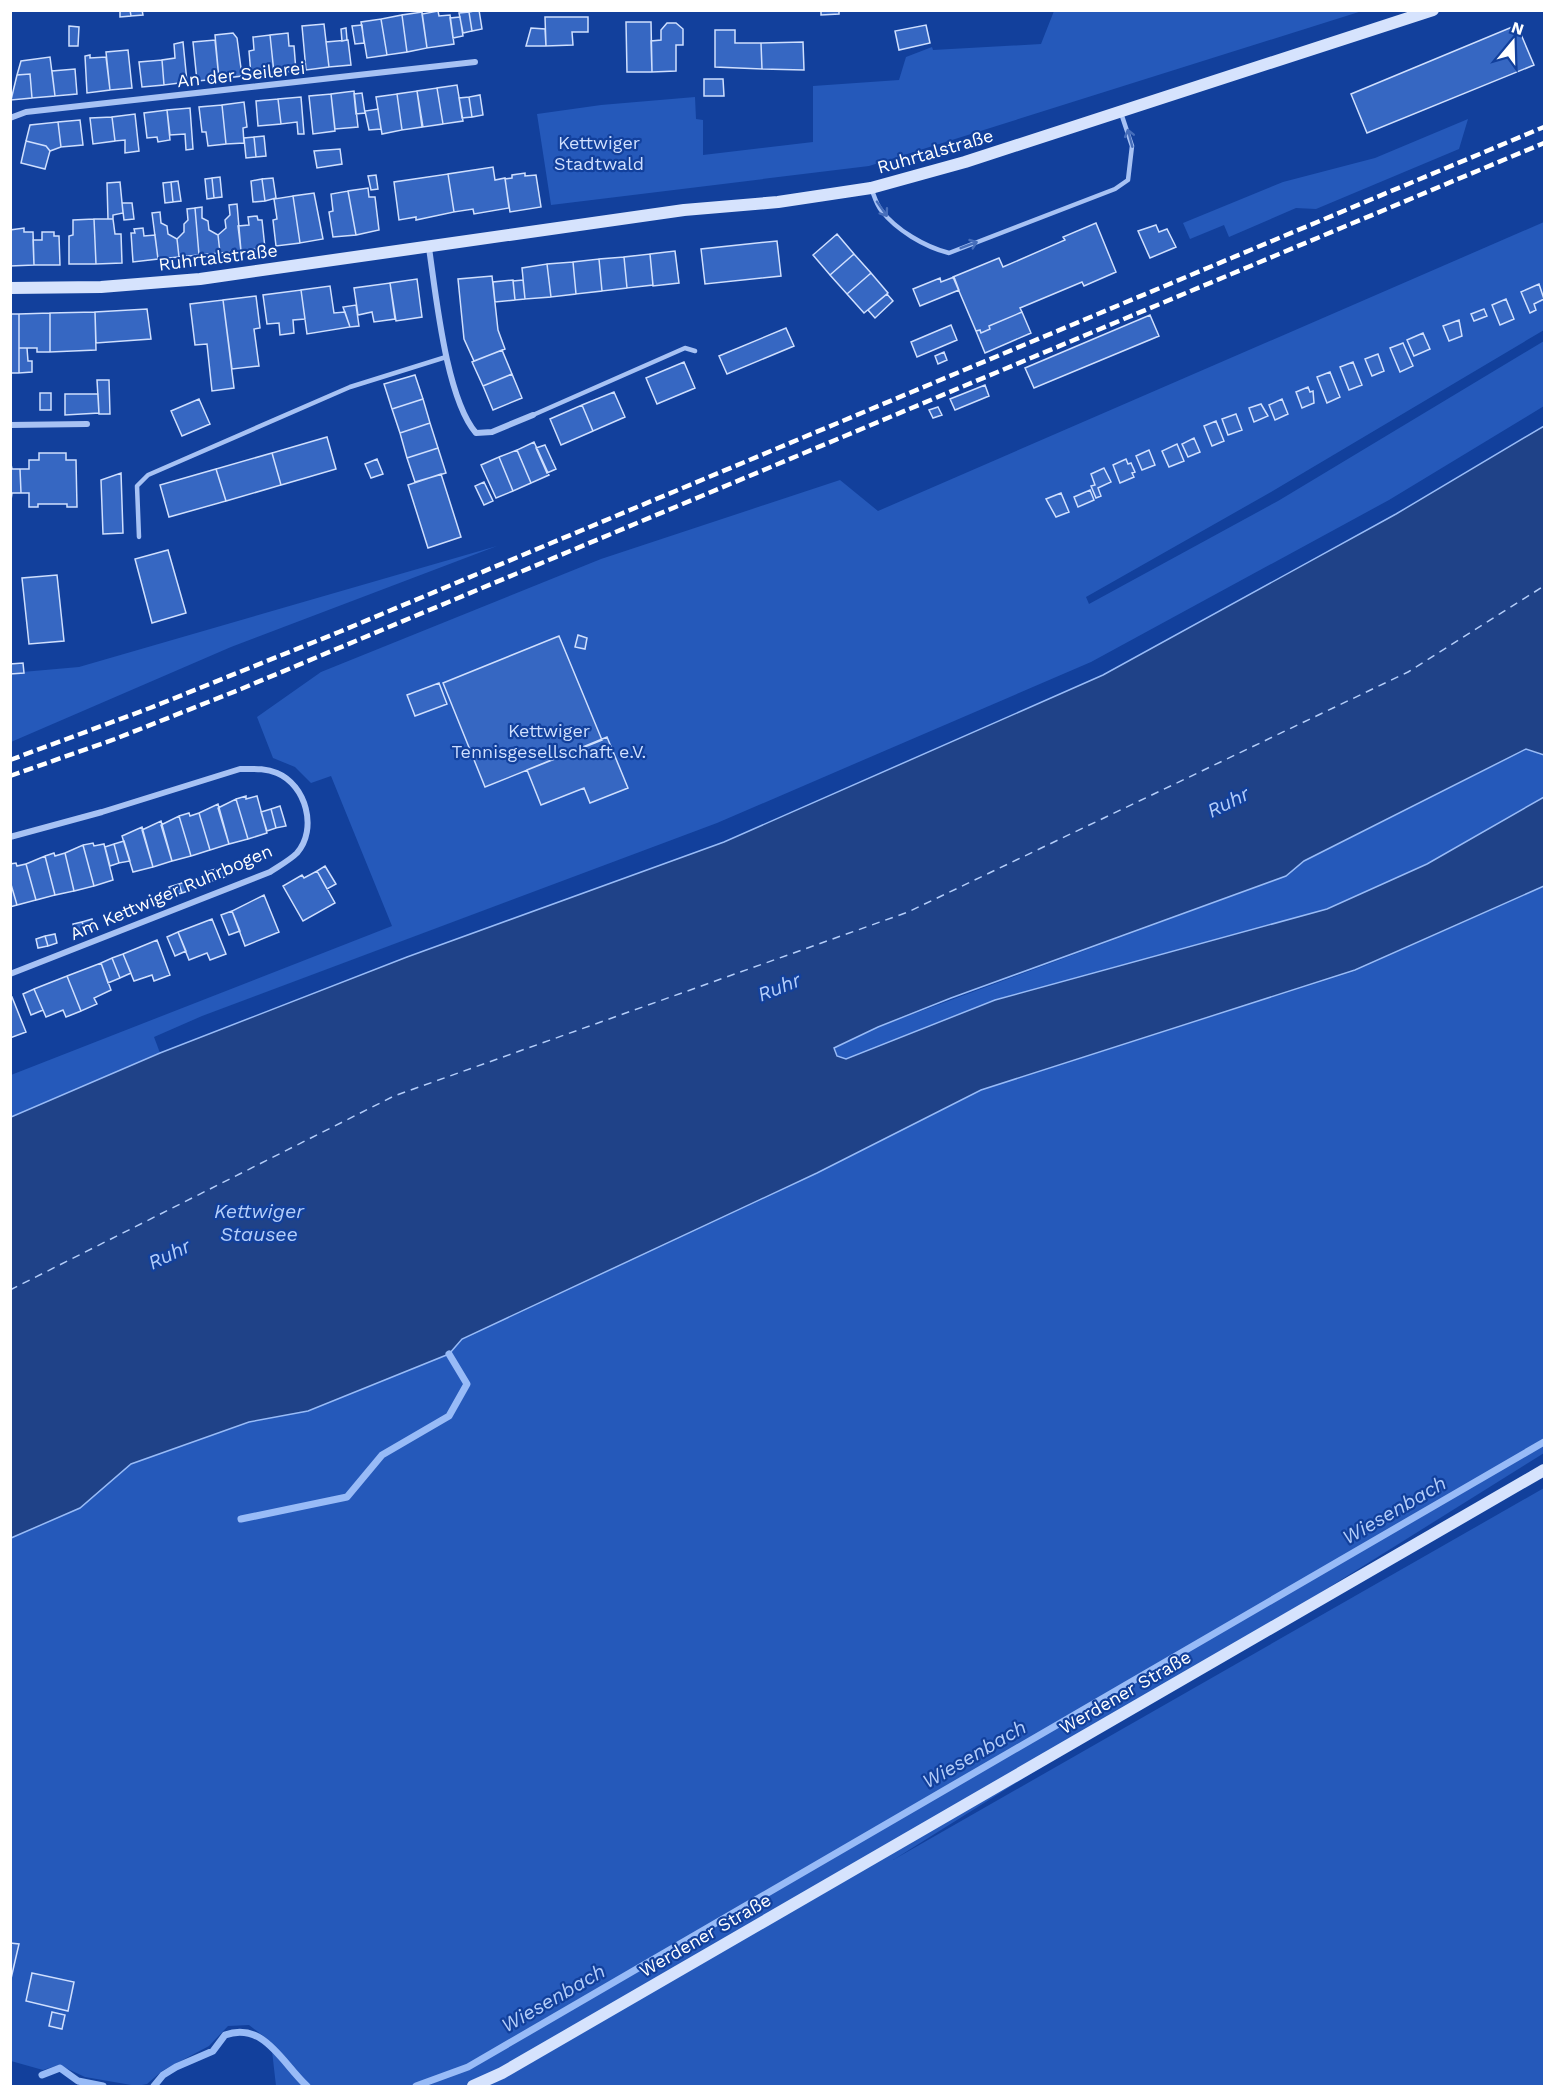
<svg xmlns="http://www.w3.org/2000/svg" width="1555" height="2097" viewBox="0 0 1555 2097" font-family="'Work Sans',sans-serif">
	<rect width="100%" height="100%" fill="#12409c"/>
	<!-- green -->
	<path fill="#2559ba" d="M1054,11H1362L869,166L551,205L537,114L601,105L695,97L696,119L703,120V155L813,142V86L899,80L906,57L932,47L933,50L1041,44Z
		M1468,119L1459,149L1316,209L1296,208L1229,237L1224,225L1190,239L1183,223L1283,182L1375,158Z
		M1544,222V330L1271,492L1086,597L1089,604L1278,501L1544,341V406L1389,500L1091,662L717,823L202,1016L154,1037L160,1053L11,1117V1075L392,926L331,776L311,783L295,767L273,758L257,717L321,672L601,559L840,480L878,511Z
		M497,546L231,647L11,742V673L79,667Z
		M1526,749L1544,755V797L1427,864L1327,909L995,1000L846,1059L836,1056L834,1048L878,1027L1286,876L1304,861Z
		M1544,886V1453L893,1860L1544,1488V2086H276L271,2042L249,2025L228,2026L209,2046L162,2071L147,2084L137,2086L85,2077L59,2065L43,2070L11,2061L10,1538L80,1508L131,1464L249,1422L308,1411L449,1354L462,1339L817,1173L981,1090L1355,971Z"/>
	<!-- water -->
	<path fill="#1f4288" stroke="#98bbf7" stroke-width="1.5" d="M1544,426V755L1526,749L1304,861L1286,876L951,998L878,1027L834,1048L837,1056L846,1059L995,1000L1327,909L1427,864L1544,797V886L1355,970L981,1090L817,1173L462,1339L449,1354L308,1411L249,1422L131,1464L80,1508L11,1538V1117L160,1053L407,957L724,842L1103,675L1396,514Z"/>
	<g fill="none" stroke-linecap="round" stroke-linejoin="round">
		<!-- stream -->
		<path stroke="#98bbf7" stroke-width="7" d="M241,1519L347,1497L382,1455L449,1416L467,1384L449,1354
			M42,2075L60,2068L78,2081L103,2086
			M154,2086L163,2075L176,2067L213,2051L225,2035C264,2021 282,2063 307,2086
			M416,2086L468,2067L1544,1442"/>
		<!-- ferry -->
		<path stroke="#b3cdfa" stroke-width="1.5" stroke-dasharray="8 6" stroke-linecap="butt" d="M10,1290L394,1096L908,912L1408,672L1544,586"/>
	</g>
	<!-- building -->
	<path fill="#3667c2" stroke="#cfdffe" stroke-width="1.5" d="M120,10H130L131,16L120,17Z
		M130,10H142L143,15L131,16Z
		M479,10L482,29L472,31L469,12Z
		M821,10H839V14L821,15Z
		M438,11L439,16L450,15L454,44L427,48L422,14Z
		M422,12L427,48L407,52L402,15Z
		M469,12L472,31L463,33L459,13Z
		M402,15L407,52L387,55L381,19Z
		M460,17L463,36L453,38L450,18Z
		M545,17H588V32H572L573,45L546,46Z
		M381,19L387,55L367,58L361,22Z
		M626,22H651L652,72H627Z
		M667,23H676L683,29V45H676V71L652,72L651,41L661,40V30Z
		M324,24L329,67L306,70L302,26Z
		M362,25L364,43L355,44L352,26Z
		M926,25L930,43L899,50L895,31Z
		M1517,25L1534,65L1367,133L1351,94Z
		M69,26L79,27L78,46H69Z
		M346,28L347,40L342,41L341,29Z
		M531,28L545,29L546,46H526Z
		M715,30H735V43H761L762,69L715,67Z
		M233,33L237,38L242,76L219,79L215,35Z
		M288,33L289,46H294L296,71L274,73L270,35Z
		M270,35L274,73L251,75L249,51L254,50L253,37Z
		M215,40L219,79L197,81L193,42Z
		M348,40L351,65L329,67L326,42Z
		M183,42L187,82L164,85L162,60L175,58L174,44Z
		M803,42L804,70L762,69L761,43Z
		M128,50L132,88L110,90L106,52Z
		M90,55V58L106,57L110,90L87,93L85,56Z
		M50,57L55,96L32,98L30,74L17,75L21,61Z
		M162,60L164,85L142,87L139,62Z
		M75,69L77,94L55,96L52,71Z
		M30,74L32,98L11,100L17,75Z
		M704,79H723L724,96H704Z
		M457,85L463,121L443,124L437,88Z
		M437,88L443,124L423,127L417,91Z
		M354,91L358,127L335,129L331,94Z
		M417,91L422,127L402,130L397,94Z
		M362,93L365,113L356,114L354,94Z
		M331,94L335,131L313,134L309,96Z
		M397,94L402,130L382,134L376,97Z
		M480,95L483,115L472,117L469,97Z
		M301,97L304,134H298L297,122L281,124L278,99Z
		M469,97L472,117L462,118L459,98Z
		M278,99L281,124L258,126L256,101Z
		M244,102L247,127L243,128L244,143L226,144L222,105Z
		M222,105L226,144L208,146L206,132H202L199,107Z
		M190,108L193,149L186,150L185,134L170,135L167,110Z
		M378,109L381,129L369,130L365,111Z
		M167,110L170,140L158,142L157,137L147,138L144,113Z
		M135,114L139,151L125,153V140L115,141L112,117Z
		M112,117L115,141L93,144L90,118Z
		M80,120L83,145L61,147L58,122Z
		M58,122L61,147L50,151L46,146L26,141L30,125Z
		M264,136L266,156L256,157L254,137Z
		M254,137L256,157L246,158L244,138Z
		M26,141L46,146L50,151L45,169L21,163Z
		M340,149L342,164L317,168L314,151Z
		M493,167L495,180L505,178L509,208L474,214L473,209L454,212L448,174Z
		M525,173V176L536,175L541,207L510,212L505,179L512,178V175Z
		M448,174L454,212L416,220V217L399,220L394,182Z
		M376,175L378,189L371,190L368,176Z
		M220,177L222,197L214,198L212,178Z
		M212,178L214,198L207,199L205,179Z
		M273,178L276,198L265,201L262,179Z
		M262,179L265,201L253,202L251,181Z
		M178,181L181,201L173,202L171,182Z
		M120,182L123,213L113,215V219H108L107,183Z
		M171,182L173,202L165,203L163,183Z
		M368,188L369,197H375L379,230L356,235L348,191Z
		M348,191L356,235L333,237L329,212L333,211L331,194Z
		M314,193L323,239L300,243L293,196Z
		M293,196L300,243L276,246L273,220L277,219L274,199Z
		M122,203H132L134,219L124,220Z
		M237,204L241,251L220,253L218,235L226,228L225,220L230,215L229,205Z
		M202,207V218L208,221L209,230L218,235L220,253L199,255L195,208Z
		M195,208L199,255L179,257L177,239L184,232V224L188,220L187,209Z
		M160,212L161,223L167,226L168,234L177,239L179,257L158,259L152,213Z
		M257,216L258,220H262L265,248L241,251L238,226L249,225L248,217Z
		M94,219H113L115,234H121L122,263L96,264Z
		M94,219L96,264H69V236L73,235V220Z
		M1096,223L1116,272L1084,286L1082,282L1020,308L1022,312L989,326L990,329L981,333L980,330L976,331L953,277L999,258L1003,267L1065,240L1063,237Z
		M1156,225L1159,232L1167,229L1176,247L1150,258L1138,231Z
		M24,228V232H33L34,265L10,266V230Z
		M143,228L144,236L155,235L158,259L133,262L131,233H135L134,229Z
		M42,232H54V236H59L60,265H34L33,240H42Z
		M837,234L854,254L830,275L813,255Z
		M777,241L781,276L705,284L701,249Z
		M675,251L679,283L653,286L650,254Z
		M650,254L653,285L627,288L624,257Z
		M854,254L871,273L847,294L830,275Z
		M624,257L627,288L602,291L599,259Z
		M599,259L602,291L576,294L573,262Z
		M573,262L576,294L551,297L547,264Z
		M547,264L551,297L525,299L522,268Z
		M871,273L888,293L864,313L847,294Z
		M492,276L498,330L505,349L474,361L464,339L458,279Z
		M954,277L959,290L920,306L913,289L940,278L941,282Z
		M417,279L422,317L396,321L390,283Z
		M513,280L515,300L495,302L493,282Z
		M523,280L525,299L515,300L513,281Z
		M390,283L395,319L374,322L372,312L358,315L354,288Z
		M1539,284L1544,299L1534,304L1536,310L1530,313L1521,292Z
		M330,286L334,313L345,312L350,327L307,334L301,290Z
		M301,290L305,319L293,320L294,333L280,335L279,323L267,324L263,295Z
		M887,294L893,301L875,318L868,310Z
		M256,296L260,328L254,329L259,366L232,369L223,300Z
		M1506,299L1514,319L1500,325L1492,305Z
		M223,300L234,388L212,391L207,344L195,345L190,304Z
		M356,305L359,326L350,327L343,307Z
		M147,309L151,339L96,343L95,312Z
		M1484,309L1487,316L1474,321L1471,314Z
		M95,312L96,350L50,352V313Z
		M1022,312L1031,333L985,353L976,331L980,330L981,333L990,329L989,326Z
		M50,313V352H37V348H19V314Z
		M10,314H19V373H10Z
		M1150,315L1159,336L1034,388L1025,368Z
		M1459,320L1462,336L1449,341L1443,326Z
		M951,325L957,340L917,357L911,342Z
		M786,328L794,346L727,374L719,356Z
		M1423,333L1430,349L1414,356L1407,340Z
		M1403,343L1413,366L1400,372L1390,348Z
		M19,348H27L28,361H32V372L19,373Z
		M502,350L512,374L483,386L472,362Z
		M944,352L947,360L938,364L935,356Z
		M1378,354L1384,371L1372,376L1365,359Z
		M684,362L695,388L657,404L646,378Z
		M1353,362L1362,385L1349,390L1340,367Z
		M1330,372L1340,397L1327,403L1317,377Z
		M512,374L522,398L493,410L483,386Z
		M415,375L423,399L392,409L384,384Z
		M97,380H109L110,414H99Z
		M985,385L989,396L955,410L950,399Z
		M1308,387L1310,392L1313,391L1314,403L1302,408L1296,392Z
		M614,392L625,417L593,431L582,405Z
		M40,393H51V410H40Z
		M65,394H98L99,413L65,415Z
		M199,399L210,424L182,436L171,411Z
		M423,399L430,423L400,433L392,409Z
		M1282,399L1288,414L1275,420L1269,405Z
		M1261,404L1268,416L1254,422L1249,408Z
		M582,405L593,431L561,445L550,419Z
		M938,407L942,415L933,418L929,410Z
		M1236,414L1242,430L1228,435L1222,419Z
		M1216,421L1224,441L1212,446L1204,426Z
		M430,423L438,448L407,458L400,433Z
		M327,437L336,469L281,485L272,453Z
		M1194,438L1200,452L1188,457L1182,444Z
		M534,442L549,475L531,483L517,450Z
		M1177,444L1184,461L1169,467L1162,451Z
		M545,445L556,469L547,473L536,448Z
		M438,448L446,473L415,482L407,458Z
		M517,450L531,483L513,491L499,457Z
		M1149,450L1155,465L1142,470L1136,456Z
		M39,453H66V460H76L77,507H67V504H38V507H29V493H21L20,469H29V460H39Z
		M272,453L281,485L226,501L216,469Z
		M499,457L513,491L496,498L481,465Z
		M377,459L383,474L371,478L365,464Z
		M1126,459L1128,464L1131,463L1135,472L1132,473L1134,477L1120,483L1113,465Z
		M10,460L12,469H20L21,493H12L10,507Z
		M1104,468L1111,482L1098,488L1101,496L1096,498L1091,486L1095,485L1091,474Z
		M216,469L226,501L169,517L160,485Z
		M121,473L123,533L103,534L101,480Z
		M441,474L461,537L428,548L408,485Z
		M484,482L493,501L484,505L475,486Z
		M1090,490L1094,500L1078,507L1074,497Z
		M1061,493L1069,512L1056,517L1046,499Z
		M168,550L186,613L152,623L135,559Z
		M57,575L64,641L29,644L22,578Z
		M578,635L587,638L585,649L575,647Z
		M559,636L602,740L485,787L443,683Z
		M23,663L24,673L10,674V664Z
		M439,683L447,704L415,716L407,695Z
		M607,737L628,788L590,803L584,788L541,805L527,770Z
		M246,796V799L257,796L267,833L248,839L236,799Z
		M236,799L248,839L229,844L218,808Z
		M218,804L229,844L210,850L199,813Z
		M280,806L286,826L276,828L271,809Z
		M271,809L276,828L267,831L261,812Z
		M189,813L190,816L199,813L210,850L191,856L179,816Z
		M179,816L191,856L172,861L161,825Z
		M161,821L172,861L153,867L142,830Z
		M142,827L153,867L133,872L122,836Z
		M124,841L130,861L119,863L114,844Z
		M93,843L94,846L104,844L113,880L94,886L83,845Z
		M114,844L119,863L110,866L105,847Z
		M83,845L94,886L74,891L65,853Z
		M54,853L55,856L65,853L74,891L55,895L45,856Z
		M45,856L55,895L36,900L26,864Z
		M16,863L17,866L26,864L36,900L17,905L10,881V864Z
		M325,866L336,884L327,889L317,871Z
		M225,867L228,876L219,879L216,869Z
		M216,869L219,879L209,882L206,872Z
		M317,871L335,903L303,921L283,886L302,875L304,878Z
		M10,881L17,905L10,907Z
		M188,881L191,890L182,893L179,884Z
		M179,884L182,893L172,896L169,887Z
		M264,895L279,932L245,946L232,911Z
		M232,911L240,931L229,935L221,915Z
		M92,919L94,929L85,931L82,922Z
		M212,919L226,954L210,960L207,953L189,960L178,932Z
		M82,922L85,931L75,934L73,924Z
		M178,932L186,951L175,956L167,937Z
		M55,934L57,943L48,946L45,936Z
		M45,936L48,946L38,948L36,939Z
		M157,940L170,975L154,981L152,975L134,981L123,954Z
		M123,954L131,973L120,978L112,958Z
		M112,958L120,978L108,983L101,963Z
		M101,963L111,990L94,998L97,1004L81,1011L67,976Z
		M67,976L81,1011L66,1017L63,1010L46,1017L34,989Z
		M34,989L43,1010L31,1015L23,994Z
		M12,997L26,1032L10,1038V998Z
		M10,1943L19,1944L10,1983Z
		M32,1973L74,1982L68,2011L26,2001Z
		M52,2012L65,2015L62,2029L49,2026Z"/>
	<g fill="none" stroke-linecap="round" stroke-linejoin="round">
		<!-- lane -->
		<path stroke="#a7c2f4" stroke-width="4.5" d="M871,188C874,195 876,204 881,210C896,230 925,247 949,253L1115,189L1128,180L1132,146L1121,113
			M533,415L685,348L695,351
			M139,537L137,486L148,475L350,387L446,357"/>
		<!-- street -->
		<path stroke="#a7c2f4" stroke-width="6" d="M10,118L26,112L475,62
			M429,248C436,295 446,398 476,433L492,432L533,415
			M10,425L87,424
			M10,837L102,812L240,769C253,769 265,768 277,773C306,785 318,829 297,853C290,860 279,866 270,872L10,974"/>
		<!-- secondary -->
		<path stroke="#d6e3fd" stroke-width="12" d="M10,288L101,287L200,279L684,210L778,202L871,188L965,162L1433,10
			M473,2086L502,2073L1544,1470"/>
		<!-- rail -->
		<path stroke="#fff" stroke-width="4.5" stroke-dasharray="10 4.5" stroke-linecap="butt" d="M10,760L150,708L339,632L1544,127
			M10,776L115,739L241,689L1544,143"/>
	</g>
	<!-- one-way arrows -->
	<defs><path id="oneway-shaft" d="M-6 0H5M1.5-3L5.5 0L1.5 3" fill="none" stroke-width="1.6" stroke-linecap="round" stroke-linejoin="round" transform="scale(1.5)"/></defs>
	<g stroke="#466ebb">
		<use href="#oneway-shaft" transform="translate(1130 138) rotate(-105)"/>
		<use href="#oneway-shaft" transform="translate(882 209) rotate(55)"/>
		<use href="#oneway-shaft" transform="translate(969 245) rotate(-21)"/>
	</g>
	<g text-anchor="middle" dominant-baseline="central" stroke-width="4.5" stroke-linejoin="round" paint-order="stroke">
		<!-- street labels -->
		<g font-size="18" fill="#fff" stroke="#12409c">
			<text transform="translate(241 74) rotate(-6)">An der Seilerei</text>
			<text transform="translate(935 151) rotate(-16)">Ruhrtalstraße</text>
			<text transform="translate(218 257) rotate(-7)">Ruhrtalstraße</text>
			<text transform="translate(171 892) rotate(-23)">Am Kettwiger Ruhrbogen</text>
			<text transform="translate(1125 1692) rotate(-30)">Werdener Straße</text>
			<text transform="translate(705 1935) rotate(-30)">Werdener Straße</text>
		</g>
		<!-- park labels -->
		<g font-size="18" fill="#cfdffe" stroke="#12409c">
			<text x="599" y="142">Kettwiger<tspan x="599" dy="21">Stadtwald</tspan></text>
			<text x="549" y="730">Kettwiger<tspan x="549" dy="21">Tennisgesellschaft e.V.</tspan></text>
		</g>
		<!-- water labels -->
		<g font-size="20" font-style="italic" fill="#b3cdfa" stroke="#12409c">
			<text transform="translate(1228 802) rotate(-27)">Ruhr</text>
			<text transform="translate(779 987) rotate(-22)">Ruhr</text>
			<text x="259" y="1211">Kettwiger<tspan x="259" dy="23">Stausee</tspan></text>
			<text transform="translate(169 1254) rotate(-26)">Ruhr</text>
			<text transform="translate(1394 1510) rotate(-30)">Wiesenbach</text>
			<text transform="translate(974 1754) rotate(-30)">Wiesenbach</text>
			<text transform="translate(553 1998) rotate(-30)">Wiesenbach</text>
		</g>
	</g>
	<!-- border -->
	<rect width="1555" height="2097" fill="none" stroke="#ffffff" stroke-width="24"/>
	<!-- north arrow -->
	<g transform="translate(1513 42) rotate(19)" stroke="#12409c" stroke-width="4.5" paint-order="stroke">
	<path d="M0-4.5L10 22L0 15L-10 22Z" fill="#ffffff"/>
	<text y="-9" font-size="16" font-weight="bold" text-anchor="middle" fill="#ffffff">N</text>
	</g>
</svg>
